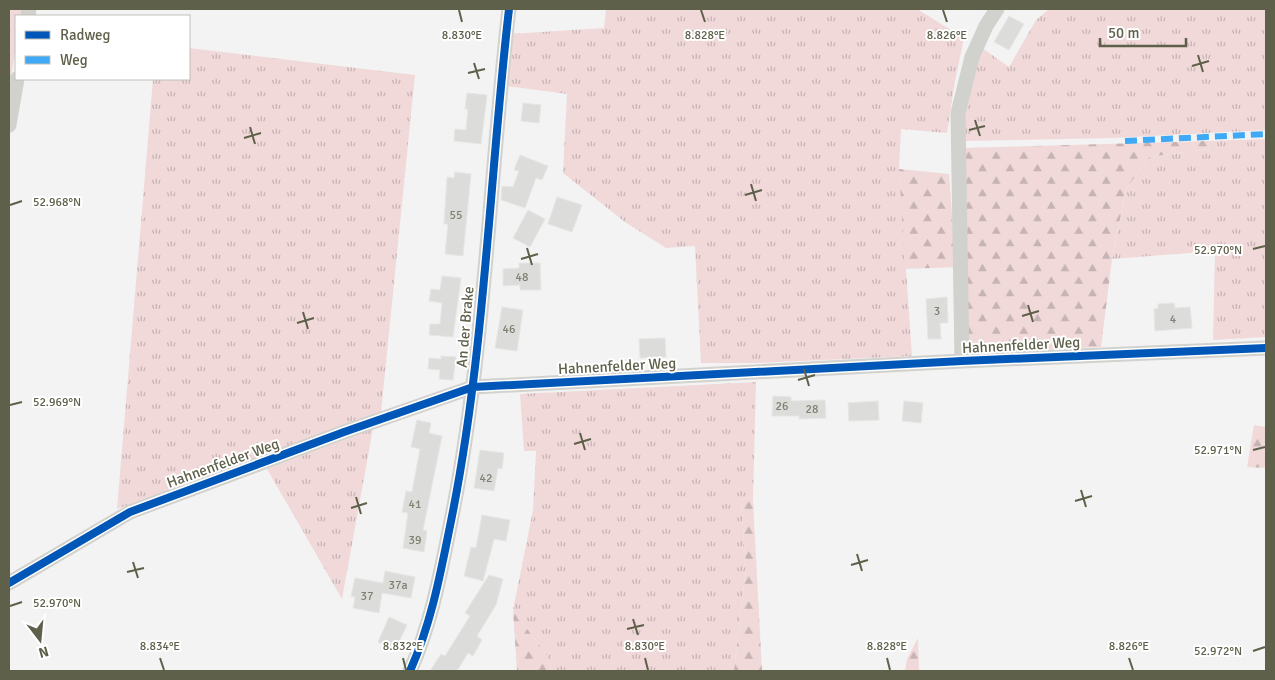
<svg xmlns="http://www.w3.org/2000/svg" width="1275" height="680" viewBox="0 0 1275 680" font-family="Signika,sans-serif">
	<defs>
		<pattern id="grass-tufts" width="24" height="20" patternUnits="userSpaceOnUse" patternTransform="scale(1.25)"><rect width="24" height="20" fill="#f1d9da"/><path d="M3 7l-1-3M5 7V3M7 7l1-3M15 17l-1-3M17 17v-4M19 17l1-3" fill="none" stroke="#c6b3b3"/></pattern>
		<pattern id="forest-firs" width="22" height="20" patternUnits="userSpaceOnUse" patternTransform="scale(1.25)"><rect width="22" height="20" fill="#f1d9da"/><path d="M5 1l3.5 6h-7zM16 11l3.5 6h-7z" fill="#c6b3b3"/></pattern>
	</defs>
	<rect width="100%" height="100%" fill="#f3f3f3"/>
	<!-- grass -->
	<path fill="url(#grass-tufts)" d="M9,9H23L22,16H16V47L9,89Z
		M606,9H917L964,38L955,81L947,133L901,129L899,169L912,356L756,363H701L695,246L666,248L625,222L563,173L567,94L507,86L510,34L604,28Z
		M1049,9H1266V130L1113,138L961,141L967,95L982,48L1009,67L1036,20Z
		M189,48L415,75L381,412L117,509L153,79H189Z
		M1266,139V337L1213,340L1215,251L1112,259L1126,189L1149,157L1208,149L1209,141Z
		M756,382L753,500L747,497L741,501L746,567L734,671H551L546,654L513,610L533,510L536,451H524L520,394Z
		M373,429L342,599L267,469Z"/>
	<!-- forest -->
	<path fill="url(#forest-firs)" d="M1209,141L1208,149L1149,157L1126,189L1112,259L1101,347L975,353L964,339L961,148Z
		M899,169L949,174L956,267L905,269Z
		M1254,425L1266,427V468L1247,467Z
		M747,497L753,500L762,671H734L746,567L741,501Z
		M513,610L546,654L551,671H517Z
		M918,638L919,671H905L907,659Z"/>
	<!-- building -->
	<path fill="#dcdcdb" stroke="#e6e6e5" d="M1009,16L1024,24L1009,50L994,42Z
		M467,93L487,95L481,144L454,141L455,129L466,130L468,109H465Z
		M523,103L541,105L539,123L521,121Z
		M520,155L548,166L542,180L536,178L525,208L501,200L502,186L513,187L519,171L514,170Z
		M455,172L471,174L463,256L445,254L448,224H444L447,177L454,178Z
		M557,197L582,205L572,232L548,224Z
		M528,210L545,219L530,247L513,238Z
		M519,263H540L541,290H520V285L503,286V269L519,268Z
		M442,276L461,278L453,337L429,335L430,324H440L442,303L429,301L431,289L440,290Z
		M947,297L948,323H940L941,339H928L926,299Z
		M1174,303L1175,308L1190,307L1192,328L1155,331L1154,309L1158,308V304Z
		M502,307L523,310L517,351L495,348Z
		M665,338L666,357L640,358L639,339Z
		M441,356L456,357L453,380L439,379L440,370L428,369L429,358L441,359Z
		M773,396L791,397V401L825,400L826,418L799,419V416H772Z
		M878,401L879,420L849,421L848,403Z
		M904,401L923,403L921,423L902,421Z
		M417,420L431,423L429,433L442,436L423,530L427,531L424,552L403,548L408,513L402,512L406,491L412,492L420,449L411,447Z
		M480,450L504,453L502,469L498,468L494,491L474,488Z
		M482,515L510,520L506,541L494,539L483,581L464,576L471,547L476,548Z
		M385,571L415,577L411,598L382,593L379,613L353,608L355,597L351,596L355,578L383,583Z
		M489,575L503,579L496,605L477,636L482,640L473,656L468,653L457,671H430L441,654L445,656L470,616L465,613Z
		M389,617L407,625L395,650L378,642Z"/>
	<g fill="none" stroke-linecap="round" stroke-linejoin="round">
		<!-- minor -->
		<path stroke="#d1d2cd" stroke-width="15" d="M28,16L29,9
			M9,125L17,79
			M962,361L958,113L972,57L986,26L997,9
			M9,583L130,512L344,432L473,387L962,361L1266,348
			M410,671C431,624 440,576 450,526C485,356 489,181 509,9"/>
		<!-- quiet -->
		<path stroke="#3fa9f5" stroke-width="6" stroke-dasharray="12 6" stroke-linecap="butt" d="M1125,141L1266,134"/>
		<defs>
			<path id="cycleway" d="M9,583L130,512L344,432L473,387L962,361L1266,348
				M410,671C431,624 440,576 450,526C485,356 489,181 509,9"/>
		</defs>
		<!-- cycleway casing -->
		<use href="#cycleway" stroke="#fff" stroke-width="11"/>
		<!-- cycleway -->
		<use href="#cycleway" stroke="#0057b8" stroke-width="8"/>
	</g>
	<!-- ticks -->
	<path fill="none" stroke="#5f604a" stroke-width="2" d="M459,10L462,22M701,10L705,22M943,10L947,22M1198,55L1203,72M474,63L479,79M1192,66L1209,61M468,73L485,69M975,120L980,136M250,127L255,144M969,130L985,126M244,138L261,133M751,184L756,201M745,195L762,190M10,205L22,201M527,248L532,265M1253,249L1265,246M521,259L538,254M1028,305L1033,322M303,312L308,329M1022,316L1039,311M297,323L314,318M804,369L809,386M798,380L815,375M10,405L22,402M580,433L585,450M574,444L591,439M1253,450L1265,447M1081,490L1086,507M356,497L361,514M1075,501L1092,496M351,508L367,503M857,554L862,571M133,562L138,578M851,565L868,560M127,572L144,568M10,606L22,602M633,619L638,635M627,629L644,625M1253,651L1265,647M160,658L164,670M403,658L406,670M645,658L648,670M887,658L890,670M1129,658L1133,670"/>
	<g text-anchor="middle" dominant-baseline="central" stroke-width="4" stroke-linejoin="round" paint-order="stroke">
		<!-- number labels -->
		<g font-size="12" fill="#7f806f">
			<text x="456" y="215">55</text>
			<text x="522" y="277">48</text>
			<text x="937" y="311">3</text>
			<text x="1173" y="319">4</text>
			<text x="509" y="329">46</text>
			<text x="782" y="406">26</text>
			<text x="812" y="409">28</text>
			<text x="486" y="478">42</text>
			<text x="415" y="504">41</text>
			<text x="415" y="540">39</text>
			<text x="398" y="585">37a</text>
			<text x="367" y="596">37</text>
		</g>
		<!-- street labels -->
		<g font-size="15" fill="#5f604a" stroke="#fff">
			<text transform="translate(465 327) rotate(-85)">An der Brake</text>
			<text transform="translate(1021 345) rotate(-3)">Hahnenfelder Weg</text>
			<text transform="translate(617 366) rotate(-3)">Hahnenfelder Weg</text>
			<text transform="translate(223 463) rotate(-20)">Hahnenfelder Weg</text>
		</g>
	</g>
	<g font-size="12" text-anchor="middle" fill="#5f604a" stroke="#fff" stroke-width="4" stroke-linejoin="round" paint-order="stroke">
		<text x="462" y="39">8.830°E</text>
		<text x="705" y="39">8.828°E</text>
		<text x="947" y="39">8.826°E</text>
		<text x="57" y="206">52.968°N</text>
		<text x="1218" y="254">52.970°N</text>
		<text x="57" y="406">52.969°N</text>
		<text x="1218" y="454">52.971°N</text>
		<text x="57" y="607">52.970°N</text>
		<text x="160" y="650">8.834°E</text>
		<text x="403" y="650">8.832°E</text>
		<text x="645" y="650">8.830°E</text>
		<text x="887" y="650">8.828°E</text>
		<text x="1129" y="650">8.826°E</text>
		<text x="1218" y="655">52.972°N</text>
	</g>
	<!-- border -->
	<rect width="1275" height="680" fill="none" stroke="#5f604a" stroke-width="20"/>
	<!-- legend -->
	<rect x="15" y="15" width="175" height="65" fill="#ffffff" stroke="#bfbfb7"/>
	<rect x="25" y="31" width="25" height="8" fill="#0057b8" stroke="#bfbfb7"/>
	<text x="60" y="40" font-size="15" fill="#5f604a">Radweg</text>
	<rect x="25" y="56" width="25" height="8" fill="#3fa9f5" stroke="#bfbfb7"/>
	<text x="60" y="65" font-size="15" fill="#5f604a">Weg</text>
	<!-- north arrow -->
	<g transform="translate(40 640) rotate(164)" stroke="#ffffff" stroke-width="4" paint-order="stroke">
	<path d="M0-4L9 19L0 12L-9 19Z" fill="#5f604a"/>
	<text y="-8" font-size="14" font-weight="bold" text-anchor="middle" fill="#5f604a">N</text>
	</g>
	<!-- scale -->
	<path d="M1100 38v8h86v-8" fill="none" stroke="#5f604a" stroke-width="2.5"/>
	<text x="1108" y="38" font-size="15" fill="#5f604a" stroke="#ffffff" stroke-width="4" paint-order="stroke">50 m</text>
</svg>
